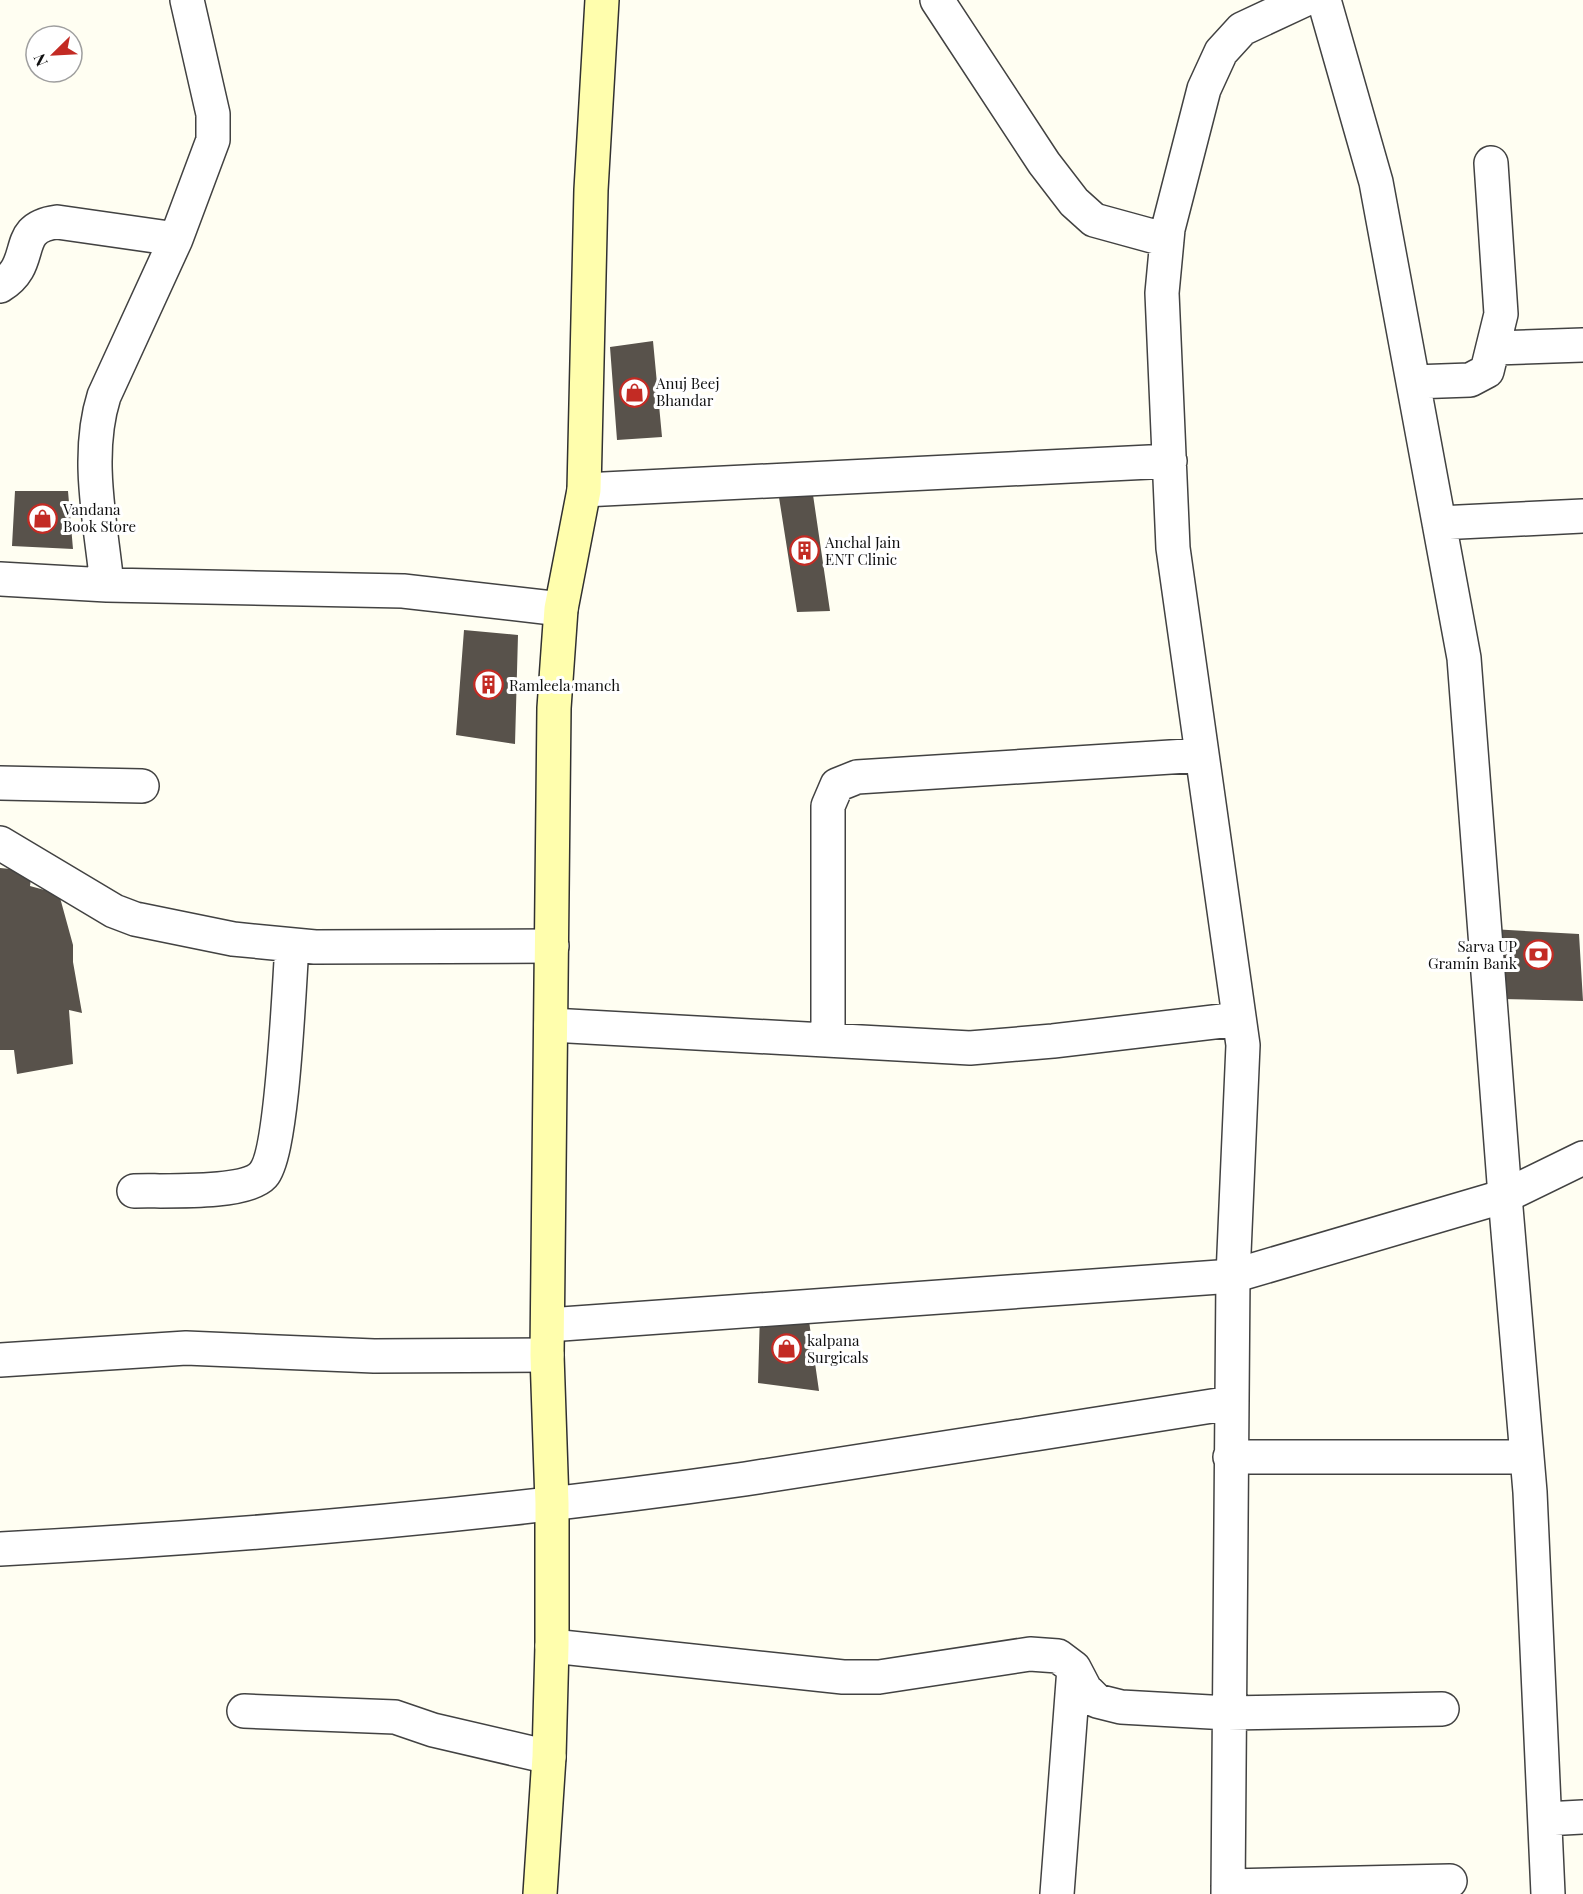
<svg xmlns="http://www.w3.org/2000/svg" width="1583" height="1894" viewBox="0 0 1583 1894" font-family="'Playfair Display',serif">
	<rect width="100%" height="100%" fill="#fffef2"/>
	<!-- building -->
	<path fill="#58524b" d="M653,341L662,437L617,440L610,347Z
		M812,488L830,611L797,612L778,491Z
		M15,491H68L73,549L12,546Z
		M464,630L518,635L515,744L456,735Z
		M0,868L32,871L30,886L59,894L73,945V962L82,1013L69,1010L73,1064L17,1074L14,1050H0Z
		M1491,929L1579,934L1583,1001L1502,999Z
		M760,1313L808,1314L819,1391L758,1383Z"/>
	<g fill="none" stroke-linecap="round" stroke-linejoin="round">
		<defs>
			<path id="minor" d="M937,0L1044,163L1074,202L1094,220L1167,240
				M1324,0L1376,182L1464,658L1505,1196L1530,1492L1548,1894
				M0,286C38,263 10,228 57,222L176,239
				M1495,348L1583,345
				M1413,382L1470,380L1487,371L1501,314L1491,163
				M584,490L1170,461
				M1439,523L1583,516
				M0,579L107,585L403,591L561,609
				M107,585C101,524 85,456 104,396L176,239L213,140V114L187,0
				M0,783L142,786
				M0,843L114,911L135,919L233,939L315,947L552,946
				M551,1025L970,1048L1053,1041L1239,1019
				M828,1040V806L837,785L857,777L1202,755
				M134,1191C161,1190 245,1195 263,1175C283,1153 289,984 292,946
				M0,1360L186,1348L374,1356L547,1355
				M1230,1457H1527
				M0,1549C249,1536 498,1514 745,1479C907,1455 1069,1428 1231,1403
				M552,1646L843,1677H879L1030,1654L1058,1656L1074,1668L1085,1689L1097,1701L1121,1707L1228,1713L1442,1709
				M244,1711L395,1717L433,1730L549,1757
				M1545,1819L1583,1817
				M1228,1886L1450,1881
				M1057,1894L1074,1668
				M1228,1894L1233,1276L1243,1045L1173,548L1162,293L1168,229L1204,89L1221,52L1242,29L1304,0"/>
			<path id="tertiary" d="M548,1325L1233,1276L1505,1196L1583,1158"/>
			<path id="secondary" d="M540,1894L549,1757L552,1646V1503L547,1355L554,708L561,609L584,490L591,190L602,0"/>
		</defs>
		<!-- minor casing -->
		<use href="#minor" stroke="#424242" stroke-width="36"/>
		<!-- tertiary casing -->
		<use href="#tertiary" stroke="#424242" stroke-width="36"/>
		<!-- secondary casing -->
		<use href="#secondary" stroke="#313131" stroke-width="36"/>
		<!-- minor -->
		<use href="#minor" stroke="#fff" stroke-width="33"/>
		<!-- tertiary -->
		<use href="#tertiary" stroke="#fff" stroke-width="33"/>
		<!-- secondary -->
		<use href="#secondary" stroke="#fffead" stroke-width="33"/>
	</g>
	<!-- icons -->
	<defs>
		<symbol id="shop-ring" viewBox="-11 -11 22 22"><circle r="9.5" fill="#fff" stroke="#c32b24" stroke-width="1.5"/><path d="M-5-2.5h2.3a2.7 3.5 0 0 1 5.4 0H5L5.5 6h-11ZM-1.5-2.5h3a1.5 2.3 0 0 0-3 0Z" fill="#c32b24"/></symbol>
		<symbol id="building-ring" viewBox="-11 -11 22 22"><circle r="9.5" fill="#fff" stroke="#c32b24" stroke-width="1.5"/><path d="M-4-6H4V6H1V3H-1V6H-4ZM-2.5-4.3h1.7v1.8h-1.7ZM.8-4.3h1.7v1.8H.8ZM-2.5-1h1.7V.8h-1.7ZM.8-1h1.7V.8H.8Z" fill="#c32b24"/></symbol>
		<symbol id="bank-ring" viewBox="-11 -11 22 22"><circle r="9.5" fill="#fff" stroke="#c32b24" stroke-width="1.5"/><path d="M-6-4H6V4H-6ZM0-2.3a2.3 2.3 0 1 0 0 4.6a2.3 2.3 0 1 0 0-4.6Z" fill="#c32b24"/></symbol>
	</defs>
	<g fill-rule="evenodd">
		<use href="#shop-ring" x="618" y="376" width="33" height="33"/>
		<use href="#shop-ring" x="26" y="502" width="33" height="33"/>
		<use href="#building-ring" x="788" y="534" width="33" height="33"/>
		<use href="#building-ring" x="472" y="668" width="33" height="33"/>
		<use href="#bank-ring" x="1522" y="938" width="33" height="33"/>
		<use href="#shop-ring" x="770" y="1332" width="33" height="33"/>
	</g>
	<g text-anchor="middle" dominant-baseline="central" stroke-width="6" stroke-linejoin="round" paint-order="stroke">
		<!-- poi labels -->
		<g font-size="15" fill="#0f0f0f" stroke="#fff" text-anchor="start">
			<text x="656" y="383">Anuj Beej<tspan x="656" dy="17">Bhandar</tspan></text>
			<text x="63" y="509">Vandana<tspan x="63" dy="17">Book Store</tspan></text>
			<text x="825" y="542">Anchal Jain<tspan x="825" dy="17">ENT Clinic</tspan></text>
			<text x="509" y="685">Ramleela manch</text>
			<text x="1517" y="946" text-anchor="end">Sarva UP<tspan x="1517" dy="17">Gramin Bank</tspan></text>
			<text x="807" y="1340">kalpana<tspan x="807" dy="17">Surgicals</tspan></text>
		</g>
	</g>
	<!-- north arrow -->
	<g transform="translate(54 54) rotate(246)"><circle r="28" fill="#ffffff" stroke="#9f9f9f" stroke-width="1.5"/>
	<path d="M0-4.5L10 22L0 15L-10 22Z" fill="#c32b24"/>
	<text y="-9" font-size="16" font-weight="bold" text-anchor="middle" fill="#0f0f0f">N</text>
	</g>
</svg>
